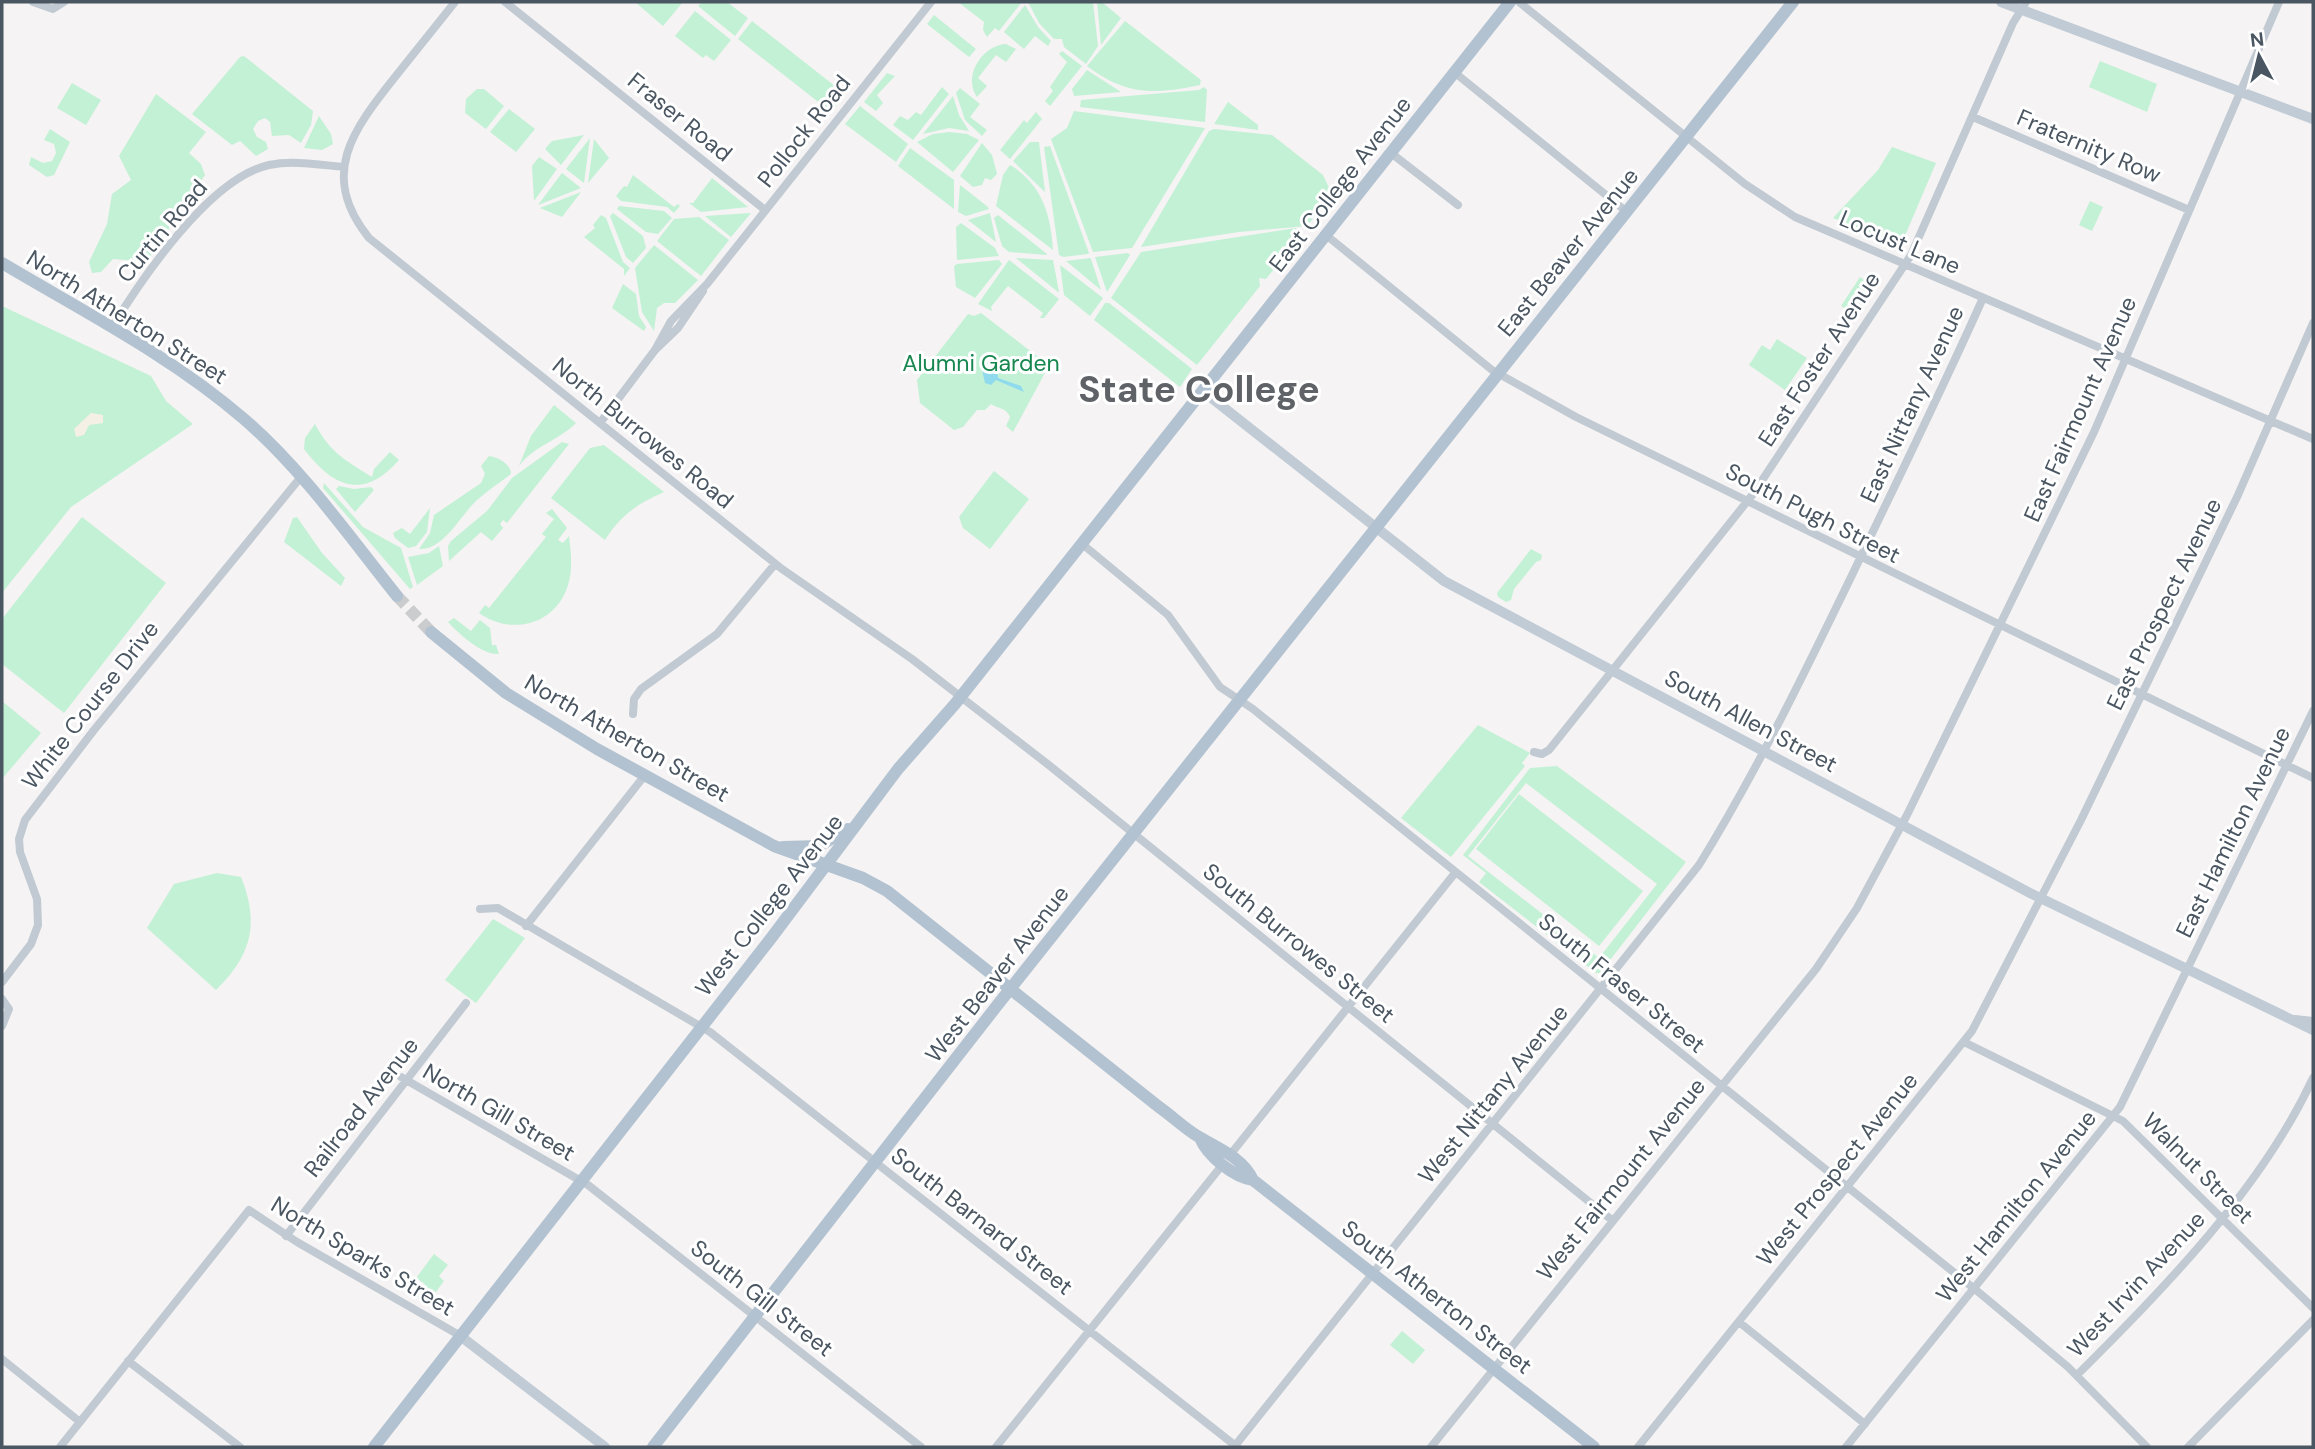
<svg xmlns="http://www.w3.org/2000/svg" width="2315" height="1449" viewBox="0 0 2315 1449" font-family="'DM Sans',sans-serif">
	<rect width="100%" height="100%" fill="#f5f3f3"/>
	<!-- green -->
	<path fill="#c3f1d5" fill-rule="evenodd" d="M635,2H683L663,26Z
		M702,2H727L748,18L735,36L698,6Z
		M958,2H1022L999,31L995,28L987,37L983,30L984,22Z
		M1028,2H1093L1098,46L1086,64L1064,47L1062,39H1054L1039,23Z
		M1097,2H1102L1121,18L1101,45Z
		M1025,5L1038,27L1051,41L1048,46L1035,36L1024,49L1004,32Z
		M695,11L731,40L714,61L706,55L703,58L675,36Z
		M934,15L976,49L969,57L927,24Z
		M752,21L845,94L831,112L738,39Z
		M1125,21L1201,80L1200,85C1154,95 1125,95 1087,66Z
		M1006,44L1016,49L1006,62L996,55L978,78L987,86L977,97C962,76 983,45 1006,44Z
		M1062,51L1082,66L1050,106L1045,101L1053,91L1050,87L1067,62L1059,54Z
		M244,56L313,111L311,125L301,143L289,135L272,136L270,122L265,118L258,121L253,129L257,137L266,142L268,149L256,156L240,141L232,145L192,114L240,57Z
		M2100,61L2157,84L2147,112L2089,87Z
		M1087,70L1121,92L1074,96L1072,89Z
		M887,73L895,76L877,95L883,103L876,111L864,102Z
		M72,83L101,100L86,125L57,108Z
		M942,87L949,94L913,140L893,125L900,116L908,120L916,112L921,115Z
		M1204,87L1207,90L1205,122L1080,107L1081,100L1199,90Z
		M960,88L980,104L970,117L987,130L982,136L965,120L956,93Z
		M477,89H484L504,106L486,129L465,113L466,99Z
		M156,94L206,132L189,153L201,164L205,175L149,258L137,261L113,259L101,272L92,273L89,262L107,224L112,194L131,180L119,156Z
		M953,96L959,115L969,131L949,128L923,134Z
		M1228,102L1258,125V130L1214,124Z
		M860,106L908,144L896,162L845,124Z
		M509,109L535,129L516,152L490,132Z
		M1074,111L1205,128L1132,248L1093,252L1051,139L1067,128Z
		M1036,112L1042,119L1010,159L1000,150L1024,120L1027,123Z
		M319,116L331,134L333,144L322,150L304,148Z
		M50,129L70,142L54,175L47,177L29,165L31,157L43,163L52,161L56,153L54,144L44,140Z
		M1214,129L1272,135L1323,175L1332,194L1307,226L1239,232L1141,247L1209,131Z
		M949,132L967,134L979,140L953,172L917,142L933,134Z
		M584,135L561,165L545,149L552,141Z
		M590,138L584,183L566,169Z
		M594,139L609,158L588,183Z
		M1030,142H1039L1045,192L1013,161Z
		M982,143L992,155L997,174L991,180L985,178L982,185L973,187L960,176Z
		M1050,146L1089,253L1088,254L1063,257L1059,255L1044,147Z
		M1892,147L1936,163L1901,245L1833,218L1878,170Z
		M910,148L954,180V209L898,166Z
		M539,157L557,169L534,201L532,166Z
		M1010,165C1042,184 1051,215 1053,250L996,206L1003,175Z
		M562,173L581,188L538,205Z
		M633,175L674,207L678,204L680,206L674,213L667,207L621,201L616,196L624,186L627,187Z
		M712,178L748,207L701,212L689,203H693Z
		M960,185L988,207L989,209L966,216L958,212Z
		M581,192L562,217L540,208Z
		M2090,201L2103,207L2092,231L2079,225Z
		M619,206L664,211L672,218L658,234L646,232L617,209Z
		M613,213L643,236L646,248L633,263L626,257L610,216Z
		M751,213L731,237L705,216Z
		M990,213L996,242L968,220Z
		M601,215L606,218L623,262L630,268L624,276V269L584,237L595,228L593,225Z
		M998,215L1047,254V255L1009,252L1002,246L994,218Z
		M699,217L729,240L701,276L657,241L674,219Z
		M961,223L995,248L999,256L957,260L956,227Z
		M1296,228L1301,235L1266,279L1259,278L1260,286L1197,365L1111,298L1141,252Z
		M654,245L698,280L675,303H664L657,308L654,331L642,312L635,268Z
		M1128,253L1130,255L1107,292L1095,257Z
		M1016,258L1053,260L1059,292H1058Z
		M1090,258L1091,259L1101,290L1066,261Z
		M999,260L1002,264L975,298L956,287L954,266L957,264Z
		M1009,260L1059,299L1044,318H1040L1043,313L1008,286L991,307L992,311L978,304Z
		M1060,265L1103,298L1090,316L1064,295Z
		M1860,277L1874,286L1855,315L1841,306Z
		M623,284L636,294L639,316L646,327L644,331L612,308Z
		M1105,303H1109L1192,369L1180,387L1094,320Z
		M2,306L151,376L166,401L193,424L71,507L2,593Z
		M981,313L1042,360L1046,371L1013,432L1006,426L1010,417C1006,407 998,409 991,404L985,410H977L963,427L954,430L920,403L917,380L968,314L974,316Z
		M1777,339L1807,358L1785,390L1749,365L1762,345L1770,350Z
		M554,405L576,423C558,441 535,445 519,466L531,436Z
		M315,424C330,452 343,459 372,477L374,469L390,452L399,460C363,501 333,487 304,449L305,438Z
		M562,442L569,444L507,523L503,520L500,524L503,528L492,541L481,532L449,561L448,546L451,541L487,511L512,478Z
		M604,445L664,492C637,504 621,515 605,540L551,498L590,448Z
		M489,456C498,457 511,464 511,474C499,483 487,491 476,501C460,516 444,550 419,549L430,533L434,515L481,483L485,474L481,466Z
		M994,471L1029,499L990,549L963,528L959,517Z
		M324,483L363,527L401,548L413,587L410,589L323,488Z
		M339,486L354,489L371,487L374,490L355,512L336,489Z
		M430,508L427,532L416,546L408,548L395,538L393,533L402,528L410,534Z
		M552,509L567,528L558,540L563,543L569,536C571,552 573,569 568,585C556,625 511,636 479,613L485,605L489,608L546,537L542,534L554,519L546,513Z
		M82,517L166,583L64,713L2,664V619Z
		M297,517L322,553L345,578L341,586L284,542L293,518Z
		M439,546L443,566L417,585L408,557L429,553Z
		M1531,549L1542,555L1541,560L1536,562L1514,589L1511,600L1506,602L1498,597L1497,593Z
		M454,618L471,631L480,620L490,628L492,645H496L499,654C482,655 460,635 448,622Z
		M2,701L41,733L2,779Z
		M1478,725L1530,753L1522,763L1525,766L1451,857L1401,818Z
		M1557,766L1686,862L1600,973H1596L1479,882L1486,873L1463,855L1530,768ZM1526,783L1657,884L1599,958L1468,856Z
		M1519,794L1643,891L1599,946L1476,849Z
		M217,873L241,877C260,924 251,956 216,990L147,928L174,884Z
		M493,919L525,938L476,1003L445,980Z
		M434,1254L448,1265L439,1276L444,1281L427,1304L416,1295L425,1284L416,1278Z
		M1402,1331L1425,1350L1413,1364L1390,1345Z"/>
	<!-- sand -->
	<path fill="#f5f0e5" d="M91,413L103,415V423L89,425L84,435L76,437L74,429Z"/>
	<!-- water -->
	<path fill="#90daee" d="M991,362L997,364L998,378L1021,386L1024,392L996,380L991,385L985,383L982,370Z"/>
	<g fill="none" stroke-linecap="round" stroke-linejoin="round">
		<!-- primary-tunnel -->
		<path stroke="#caccce" stroke-width="12" stroke-dasharray="12 6" stroke-linecap="butt" d="M397,596L431,632"/>
		<!-- street -->
		<path stroke="#c1cad2" stroke-width="8" d="M33,2L53,9L64,2
			M455,2C435,27 415,52 395,77C353,130 318,175 369,238L782,569L912,659L1050,766L1613,1221
			M505,2L765,210
			M1519,2L1745,184L1795,217L2313,439
			M1454,72L1627,212
			M1973,117L2189,210
			M1391,153L1458,205
			M1326,235L1492,370L1576,417L2313,778
			M112,327C143,277 210,178 269,165C294,160 320,165 344,167
			M655,350L671,321L707,284L931,2
			M600,423L655,350L678,328L703,291
			M1081,543L1168,615L1220,687L1253,709L1982,1295L2068,1367L2147,1447
			M633,714L634,699L641,689L717,634L775,564
			M1534,752L1542,754L1549,750L1753,494L1911,255L2013,23L2026,2
			M480,909L498,908L710,1032L1237,1447
			M526,926L645,775
			M2,982L31,944L38,925L37,899L20,852L19,839L25,820L94,730L300,478
			M2,999L9,1009L2,1026
			M2295,1019L2313,1021
			M1964,1042L2123,1121L2313,1308
			M401,1077L588,1185L921,1447
			M1230,1155L1455,873
			M286,1236L466,1003
			M1739,1322L1865,1424
			M2,1359L80,1422
			M128,1361L240,1447
			M2077,1375C2164,1288 2261,1190 2313,1078
			M60,1447L249,1210L297,1242L459,1335
			M996,1447L1223,1164
			M1234,1447L1699,865C1757,771 1805,672 1853,573C1897,481 1942,390 1983,298
			M1431,1447L1816,969L1857,908L1907,815L2094,432L2279,2
			M1638,1447L1972,1031L2081,820L2238,495L2313,323
			M1846,1447L2120,1107L2313,711
			M2188,1447L2313,1320"/>
		<!-- secondary -->
		<path stroke="#c1cbd6" stroke-width="10" d="M2001,2L2313,119
			M1204,392L1444,581L2032,894L2313,1030
			M459,1335L605,1447"/>
		<!-- primary -->
		<path stroke="#b3c2d1" stroke-width="12" d="M2,263C84,312 171,356 244,419C302,469 349,536 397,596
			M431,632L506,693L597,749L774,846L863,878L887,891L1159,1107C1172,1116 1185,1129 1199,1137C1218,1148 1243,1158 1253,1180L1594,1447
			M783,847L819,846L848,829
			M1200,1138C1208,1157 1234,1177 1253,1180
			M374,1447L772,937L898,769L955,704L1510,2
			M653,1447L999,1003L1793,2"/>
	</g>
	<g text-anchor="middle" dominant-baseline="central" stroke-width="6" stroke-linejoin="round" paint-order="stroke">
		<!-- street labels -->
		<g font-size="23" fill="#4a5661" stroke="#fff">
			<text transform="translate(680 117) rotate(39)">Fraser Road</text>
			<text transform="translate(804 131) rotate(-52)">Pollock Road</text>
			<text transform="translate(2089 146) rotate(23)">Fraternity Row</text>
			<text transform="translate(1340 184) rotate(-52)">East College Avenue</text>
			<text transform="translate(162 231) rotate(-50)">Curtin Road</text>
			<text transform="translate(1900 242) rotate(23)">Locust Lane</text>
			<text transform="translate(1568 252) rotate(-51)">East Beaver Avenue</text>
			<text transform="translate(127 317) rotate(32)">North Atherton Street</text>
			<text transform="translate(1819 359) rotate(-57)">East Foster Avenue</text>
			<text transform="translate(1912 404) rotate(-65)">East Nittany Avenue</text>
			<text transform="translate(2080 409) rotate(-66)">East Fairmount Avenue</text>
			<text transform="translate(643 433) rotate(39)">North Burrowes Road</text>
			<text transform="translate(1813 513) rotate(27)">South Pugh Street</text>
			<text transform="translate(2164 604) rotate(-64)">East Prospect Avenue</text>
			<text transform="translate(90 705) rotate(-52)">White Course Drive</text>
			<text transform="translate(1751 721) rotate(28)">South Allen Street</text>
			<text transform="translate(627 738) rotate(30)">North Atherton Street</text>
			<text transform="translate(2233 832) rotate(-64)">East Hamilton Avenue</text>
			<text transform="translate(769 905) rotate(-52)">West College Avenue</text>
			<text transform="translate(1299 943) rotate(39)">South Burrowes Street</text>
			<text transform="translate(997 974) rotate(-52)">West Beaver Avenue</text>
			<text transform="translate(1622 983) rotate(39)">South Fraser Street</text>
			<text transform="translate(1493 1094) rotate(-51)">West Nittany Avenue</text>
			<text transform="translate(361 1107) rotate(-52)">Railroad Avenue</text>
			<text transform="translate(499 1112) rotate(30)">North Gill Street</text>
			<text transform="translate(2198 1168) rotate(45)">Walnut Street</text>
			<text transform="translate(1837 1169) rotate(-51)">West Prospect Avenue</text>
			<text transform="translate(1621 1179) rotate(-51)">West Fairmount Avenue</text>
			<text transform="translate(2016 1206) rotate(-51)">West Hamilton Avenue</text>
			<text transform="translate(982 1221) rotate(38)">South Barnard Street</text>
			<text transform="translate(363 1256) rotate(31)">North Sparks Street</text>
			<text transform="translate(2136 1284) rotate(-47)">West Irvin Avenue</text>
			<text transform="translate(1437 1297) rotate(38)">South Atherton Street</text>
			<text transform="translate(762 1298) rotate(38)">South Gill Street</text>
		</g>
		<!-- park labels -->
		<g font-size="23" fill="#17864f" stroke="#fff">
			<text x="981" y="363">Alumni Garden</text>
		</g>
		<!-- town labels -->
		<g font-size="37" font-weight="bold" fill="#5f6368" stroke="#fff">
			<text x="1199" y="389">State College</text>
		</g>
	</g>
	<!-- border -->
	<rect width="2315" height="1449" fill="none" stroke="#4a5661" stroke-width="7"/>
	<!-- north arrow -->
	<g transform="translate(2259 56) rotate(353)" stroke="#ffffff" stroke-width="5" paint-order="stroke">
	<path d="M0-5L12 26L0 18L-12 26Z" fill="#4a5661"/>
	<text y="-10" font-size="19" font-weight="bold" text-anchor="middle" fill="#4a5661">N</text>
	</g>
</svg>
